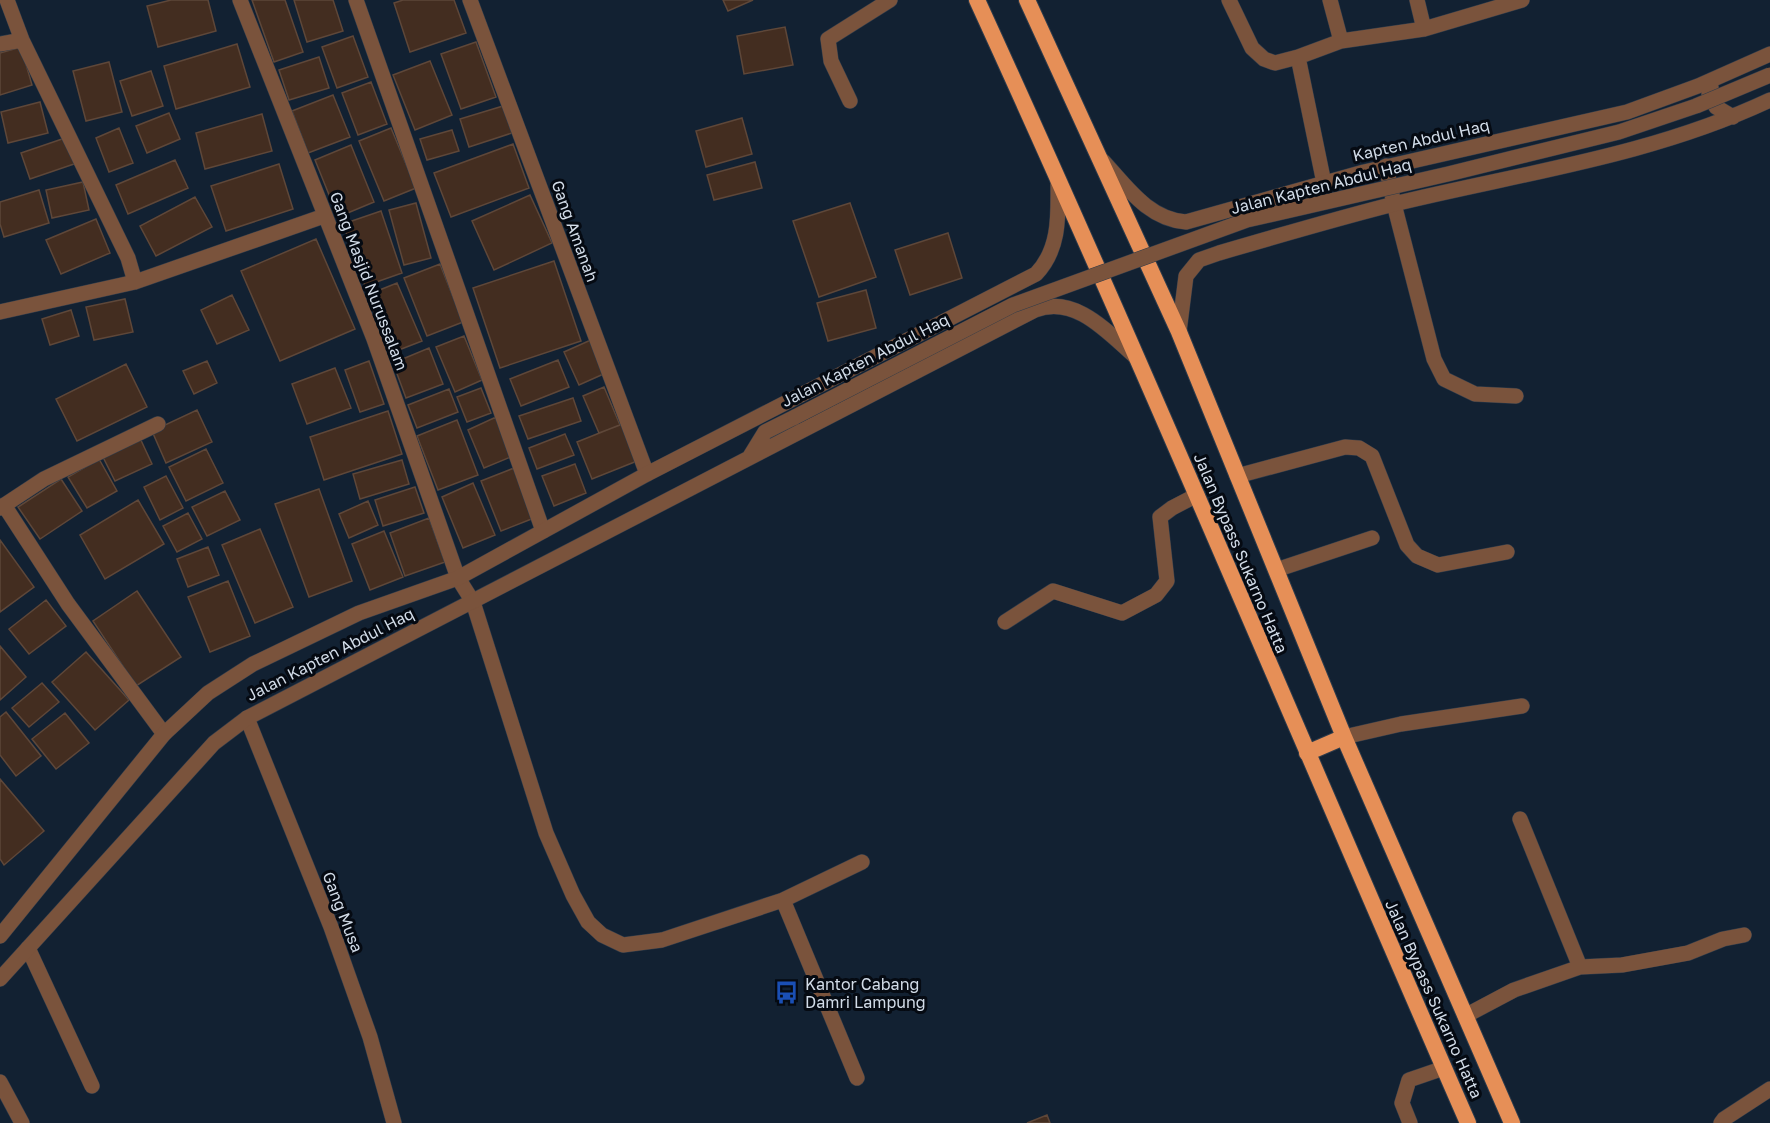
<svg xmlns="http://www.w3.org/2000/svg" width="1770" height="1123" viewBox="0 0 1770 1123" font-family="'Golos Text',sans-serif">
	<rect width="100%" height="100%" fill="#122132"/>
	<!-- building -->
	<path fill="#432d20" stroke="#5e4739" stroke-width="1.5" d="M171,0H208L216,31L158,47L147,6Z
		M252,0H285L303,52L274,62Z
		M294,0H333L343,31L307,42Z
		M403,0H454L466,33L410,52L394,3Z
		M723,0H753L728,11Z
		M785,27L793,65L744,74L737,36Z
		M353,36L368,77L337,88L322,47Z
		M476,42L496,97L461,109L441,54Z
		M237,44L250,87L176,109L164,66Z
		M21,47L32,85L0,95V53Z
		M319,57L329,88L289,100L279,70Z
		M430,61L452,115L415,130L393,75Z
		M109,62L122,112L86,121L73,71Z
		M151,71L163,106L132,116L120,81Z
		M371,82L387,124L358,135L342,93Z
		M333,95L350,137L308,153L292,111Z
		M40,102L48,133L8,143L1,112Z
		M503,106L512,133L469,147L460,119Z
		M169,113L180,139L147,153L136,126Z
		M262,114L272,151L205,169L196,133Z
		M742,118L752,154L706,167L696,131Z
		M119,128L133,163L109,172L96,138Z
		M391,128L416,188L384,201L359,141Z
		M452,130L459,151L427,160L420,139Z
		M68,137L77,163L30,179L21,153Z
		M513,144L529,188L451,217L434,173Z
		M351,145L374,202L338,217L315,160Z
		M175,160L188,188L128,214L116,185Z
		M755,162L762,188L714,200L707,175Z
		M279,164L293,209L226,231L211,186Z
		M83,182L89,210L52,218L46,190Z
		M39,190L49,223L4,237L0,224V202Z
		M530,195L552,243L494,270L472,221Z
		M195,197L212,227L156,256L140,226Z
		M416,203L431,258L404,265L389,210Z
		M850,203L876,277L819,297L793,221Z
		M381,211L402,273L365,286L343,224Z
		M96,219L110,253L61,274L46,240Z
		M948,233L962,278L910,295L895,250Z
		M316,239L355,329L280,361L241,271Z
		M554,261L581,341L500,368L473,288Z
		M440,264L463,322L427,336L404,278Z
		M397,283L422,341L391,353L367,295Z
		M866,290L876,328L828,341L817,303Z
		M232,295L249,330L217,344L201,310Z
		M125,299L133,332L94,340L86,307Z
		M71,310L79,336L50,345L42,319Z
		M464,336L482,380L455,392L436,347Z
		M593,339L608,372L579,385L564,352Z
		M429,348L443,384L406,398L393,363Z
		M558,360L569,387L521,406L510,379Z
		M207,361L217,383L194,394L183,371Z
		M369,361L384,404L360,412L345,370Z
		M126,364L147,407L77,441L56,399Z
		M335,368L351,408L307,424L292,384Z
		M604,387L620,425L599,433L583,396Z
		M481,388L491,413L467,422L457,397Z
		M449,389L458,412L417,428L408,405Z
		M573,398L581,421L528,439L519,416Z
		M197,410L212,442L166,463L152,431Z
		M388,411L402,454L324,480L310,437Z
		M496,417L513,456L484,468L468,430Z
		M457,420L478,475L438,490L417,436Z
		M622,424L637,461L592,479L577,442Z
		M565,434L574,455L537,469L529,448Z
		M139,436L152,464L115,481L101,453Z
		M206,449L223,483L186,501L169,467Z
		M99,459L117,491L87,508L68,477Z
		M402,460L409,484L360,499L353,474Z
		M575,464L586,493L554,506L542,476Z
		M514,468L534,518L501,531L481,481Z
		M166,476L183,508L160,520L144,487Z
		M61,479L82,511L40,539L18,507Z
		M473,483L495,535L463,548L442,497Z
		M415,487L424,513L383,526L375,500Z
		M319,489L352,581L309,597L275,504Z
		M225,491L240,520L207,536L192,507Z
		M138,500L164,544L105,579L80,535Z
		M368,501L378,525L349,538L339,514Z
		M188,513L202,539L177,552L163,526Z
		M429,518L445,562L405,576L390,533Z
		M260,529L293,607L255,623L222,545Z
		M384,531L403,577L370,590L352,544Z
		M0,540L34,587L0,612Z
		M208,547L219,575L188,587L177,559Z
		M228,581L250,636L210,652L188,597Z
		M137,591L181,657L136,686L93,621Z
		M46,600L66,626L29,654L9,629Z
		M0,646L26,677L0,700Z
		M86,652L129,700L95,730L52,682Z
		M42,683L59,702L29,727L12,708Z
		M6,712L41,756L16,776L0,755V717Z
		M65,713L89,743L56,769L32,739Z
		M0,779L44,831L4,865L0,859Z
		M1047,1115L1050,1123H1027Z"/>
	<g fill="none" stroke-linecap="round" stroke-linejoin="round">
		<defs>
			<path id="service" d="M850,101L831,61L828,39L890,0
				M1276,570L1372,538
				M473,602L546,833L573,895L588,922L602,935L623,945L662,940L783,900L862,862
				M1344,737L1401,724L1522,706
				M1520,819L1580,967
				M783,900L857,1078
				M28,948L92,1086
				M1465,1016L1514,990L1580,967L1622,965L1688,953L1723,939L1744,935
				M1410,1123L1402,1103L1409,1080L1444,1068
				M1721,1123L1724,1119L1770,1089"/>
			<path id="minor" d="M7,0L22,40L128,258L135,282
				M240,0L374,339L458,578L473,602
				M356,0L543,531
				M470,0L647,474
				M1229,0L1252,48L1264,59L1275,63L1298,57L1341,41L1424,29L1522,0
				M1330,0L1341,41
				M1417,0L1424,29
				M0,44L22,40
				M1298,57L1324,183
				M1386,166L1394,204L1434,359L1444,379L1475,394L1516,396
				M0,312L135,282L324,216
				M1237,476L1345,447L1359,448L1372,456L1407,545L1417,556L1438,565L1507,552
				M4,505L68,604L164,734
				M0,508L44,479L158,424
				M1005,622L1053,591L1122,613L1156,595L1167,581L1160,517L1172,508L1197,495
				M247,718L331,927L370,1037L394,1123
				M0,1082L22,1123"/>
			<path id="tertiary" d="M1711,87L1709,94L1716,107L1733,117
				M1103,161C1127,187 1148,219 1186,222L1364,172L1627,112L1698,86L1770,54
				M1179,332L1186,276L1199,260L1219,253C1277,236 1335,219 1394,204C1521,173 1651,156 1770,100
				M749,458L765,432L795,417
				M0,936L164,734L208,693L253,664L359,613L458,578L647,474L1036,274C1061,248 1058,213 1058,180
				M0,979L214,743L247,718L1035,310C1076,294 1109,334 1137,358"/>
			<path id="trunk" d="M977,0C1147,371 1304,748 1468,1123
				M1027,0L1179,332L1344,737L1512,1123
				M1307,753L1344,737"/>
		</defs>
		<!-- service casing -->
		<use href="#service" stroke="#2d3b4b" stroke-width="16"/>
		<!-- minor casing -->
		<use href="#minor" stroke="#2d3b4b" stroke-width="16"/>
		<!-- tertiary casing -->
		<use href="#tertiary" stroke="#2d3b4b" stroke-width="16"/>
		<!-- trunk casing -->
		<use href="#trunk" stroke="#2d3b4b" stroke-width="18"/>
		<!-- service -->
		<use href="#service" stroke="#7a533c" stroke-width="15"/>
		<!-- minor -->
		<use href="#minor" stroke="#7a533c" stroke-width="15"/>
		<!-- tertiary -->
		<use href="#tertiary" stroke="#7a533c" stroke-width="15"/>
		<!-- trunk -->
		<use href="#trunk" stroke="#e68f57" stroke-width="16"/>
		<defs>
			<path id="tertiary-bridge" d="M795,417L1013,305L1247,220L1448,174L1619,132L1696,106L1770,75"/>
		</defs>
		<!-- tertiary-bridge casing -->
		<use href="#tertiary-bridge" stroke="#2d3b4b" stroke-width="16" stroke-linecap="butt"/>
		<!-- tertiary-bridge -->
		<use href="#tertiary-bridge" stroke="#7a533c" stroke-width="15"/>
	</g>
	<!-- icons -->
	<defs>
		<symbol id="bus-bare" viewBox="-9 -9 18 18"><path d="M-5-6H5V4H4V6H2V4H-2V6H-4V4H-5ZM-3.5-4V0h7V-4ZM-3.5 1.2v1.5H-2V1.2ZM2 1.2v1.5H3.5V1.2Z" fill="#1a4fb4" stroke="#050a12" stroke-width="2.5" paint-order="stroke"/></symbol>
	</defs>
	<g fill-rule="evenodd">
		<use href="#bus-bare" x="770" y="976" width="33" height="33"/>
	</g>
	<g text-anchor="middle" dominant-baseline="central" stroke-width="6" stroke-linejoin="round" paint-order="stroke">
		<!-- street labels -->
		<g font-size="16" fill="#d2dce8" stroke="#050a12">
			<text transform="translate(1421 140) rotate(-13)">Kapten Abdul Haq</text>
			<text transform="translate(1321 186) rotate(-14)">Jalan Kapten Abdul Haq</text>
			<text transform="translate(575 231) rotate(70)">Gang Amanah</text>
			<text transform="translate(369 281) rotate(69)">Gang Masjid Nurussalam</text>
			<text transform="translate(865 360) rotate(-27)">Jalan Kapten Abdul Haq</text>
			<text transform="translate(1241 553) rotate(67)">Jalan Bypass Sukarno Hatta</text>
			<text transform="translate(330 654) rotate(-27)">Jalan Kapten Abdul Haq</text>
			<text transform="translate(343 912) rotate(69)">Gang Musa</text>
			<text transform="translate(1434 999) rotate(66)">Jalan Bypass Sukarno Hatta</text>
		</g>
		<!-- poi labels -->
		<g font-size="16" fill="#d2dce8" stroke="#050a12" text-anchor="start">
			<text x="805" y="984">Kantor Cabang<tspan x="805" dy="18">Damri Lampung</tspan></text>
		</g>
	</g>
</svg>
